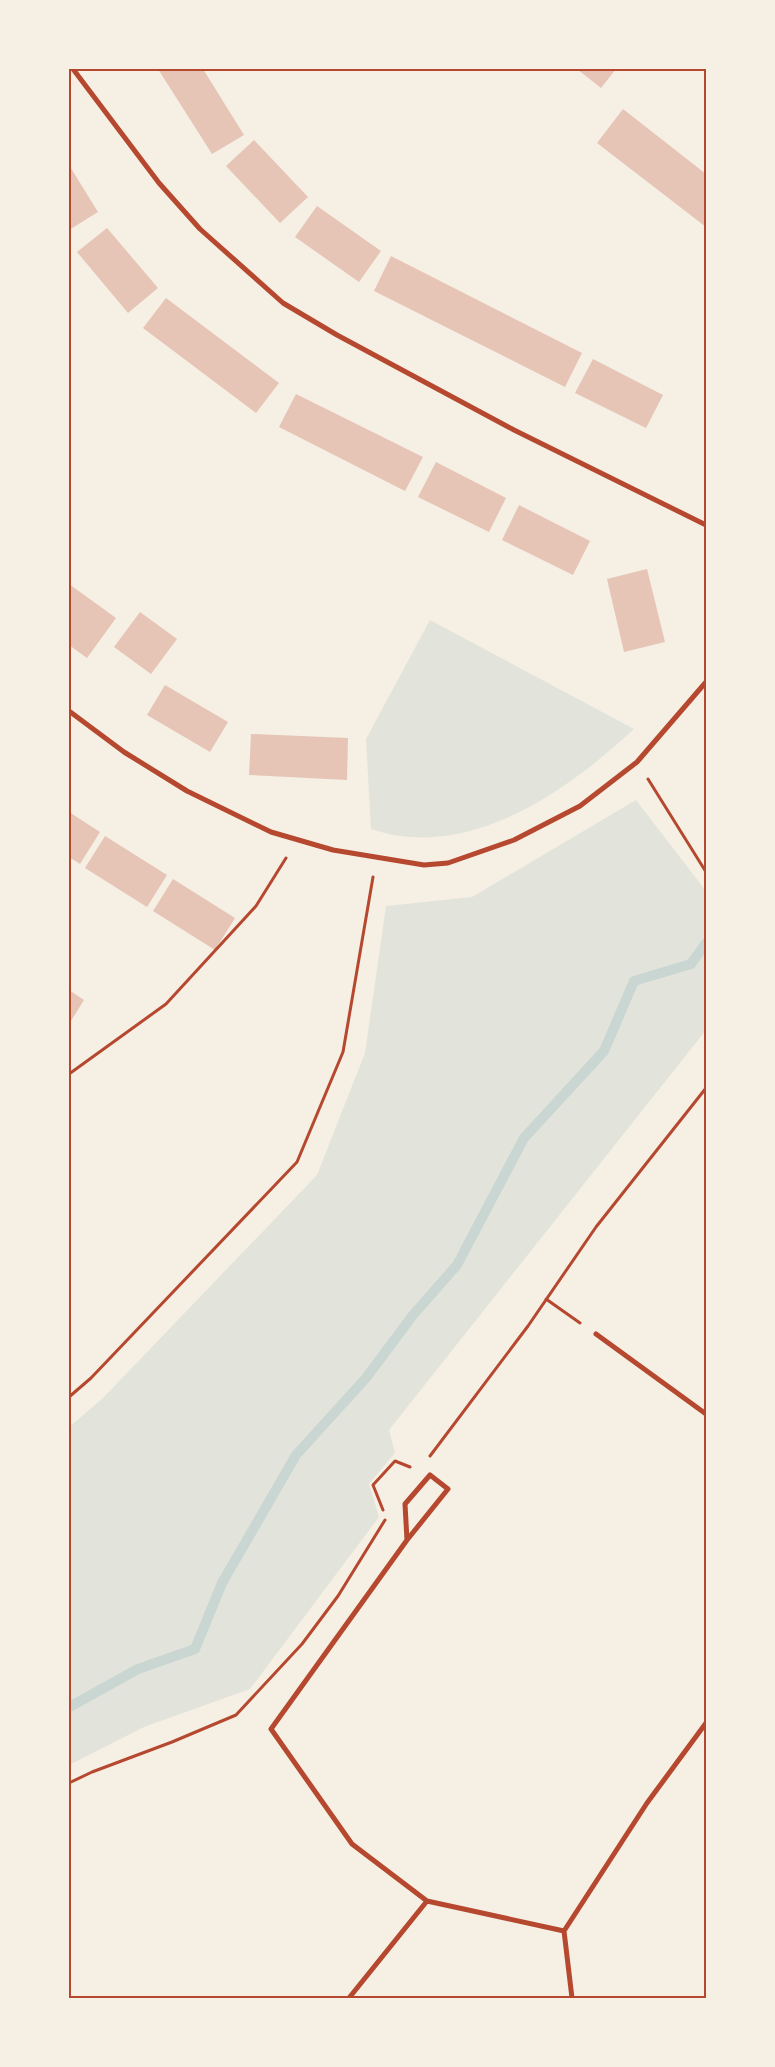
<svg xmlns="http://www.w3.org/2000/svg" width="775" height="2067" viewBox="0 0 775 2067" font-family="Poppins,sans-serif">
	<rect width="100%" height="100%" fill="#f6efe4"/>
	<!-- green -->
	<path fill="#e2e4dc" d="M430,620L634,729C566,792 468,862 371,829L366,739Z
		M636,800L706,891V1030L389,1430L395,1453L369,1484L379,1517L250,1689L144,1727L69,1765V1427L102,1399L317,1175L365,1053L386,906L472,897Z"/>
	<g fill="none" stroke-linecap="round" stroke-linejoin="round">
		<!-- stream -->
		<path stroke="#c9d6d2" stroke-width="10" d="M69,1705L71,1706L138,1669L195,1649L222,1583L296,1455L366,1378L413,1315L457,1265L524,1138L604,1051L634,981L691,964L706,943"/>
	</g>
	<!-- building -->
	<path fill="#e6c5b7" d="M158,69H203L244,135L212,154Z
		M577,69H616L601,88Z
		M623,109L706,174V227L597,143Z
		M254,140L308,197L280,223L226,166Z
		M69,165L98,212L69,230Z
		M317,206L381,251L359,282L295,237Z
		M107,228L158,288L128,313L77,252Z
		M391,256L582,353L565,387L374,291Z
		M166,298L279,383L256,413L143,328Z
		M593,359L663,395L646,428L575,393Z
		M296,394L423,457L405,491L279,427Z
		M436,462L506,498L489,532L418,497Z
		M519,505L590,541L573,575L502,540Z
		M647,569L665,642L624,652L607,579Z
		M69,584L116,618L87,658L69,645Z
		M140,612L177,639L151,674L114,647Z
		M165,685L228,722L210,752L147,715Z
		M251,734L348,738L347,780L249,775Z
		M69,812L100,832L80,864L69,857Z
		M105,836L167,875L147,907L85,868Z
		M173,879L235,918L215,950L153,911Z
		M69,990L84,1000L69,1024Z"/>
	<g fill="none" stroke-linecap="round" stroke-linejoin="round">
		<!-- path -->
		<path stroke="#b5482f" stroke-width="3" d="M648,779L706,872
			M69,1074L166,1004L256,906L286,858
			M546,1299L580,1323
			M69,1397L91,1378L297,1162L343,1052L373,877
			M430,1456L528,1326L596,1227L706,1088
			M383,1510L373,1485L395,1461L410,1467
			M69,1783L92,1772L172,1742L236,1715L302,1644L338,1596L385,1520"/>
		<!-- minor -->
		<path stroke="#b5482f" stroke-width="5" d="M73,69L159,183L200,229L283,303L337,335L514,430L706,525
			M69,711L124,752L187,791L271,832L333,850L424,865L448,863L514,840L580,806L637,762L706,682
			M596,1334L706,1414
			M407,1540L405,1504L430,1475L448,1489L407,1540L271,1729L352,1844L427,1901L564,1931
			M349,1998L427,1901
			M572,1998L564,1931L647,1803L706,1723"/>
	</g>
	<!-- border -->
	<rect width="775" height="2067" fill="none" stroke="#f6efe4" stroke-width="140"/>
	<rect x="70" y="70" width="635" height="1927" fill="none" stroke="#b5482f" stroke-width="2"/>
</svg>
